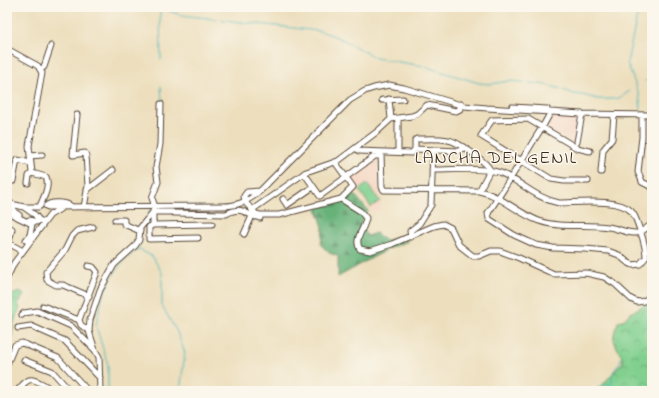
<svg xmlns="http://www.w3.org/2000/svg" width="659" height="398" viewBox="0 0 659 398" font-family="'Indie Flower',sans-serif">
	<defs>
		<pattern id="forest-firs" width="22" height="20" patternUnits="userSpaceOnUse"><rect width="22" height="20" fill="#68b27a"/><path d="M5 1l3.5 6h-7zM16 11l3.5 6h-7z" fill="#579163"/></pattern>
		<pattern id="park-crowns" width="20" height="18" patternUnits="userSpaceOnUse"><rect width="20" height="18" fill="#81d08f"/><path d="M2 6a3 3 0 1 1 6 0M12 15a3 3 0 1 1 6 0" fill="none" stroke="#6ba974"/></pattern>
	</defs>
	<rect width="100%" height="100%" fill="#fbf7ec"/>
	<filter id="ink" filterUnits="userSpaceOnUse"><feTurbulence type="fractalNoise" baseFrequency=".025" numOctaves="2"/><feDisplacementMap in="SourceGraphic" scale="8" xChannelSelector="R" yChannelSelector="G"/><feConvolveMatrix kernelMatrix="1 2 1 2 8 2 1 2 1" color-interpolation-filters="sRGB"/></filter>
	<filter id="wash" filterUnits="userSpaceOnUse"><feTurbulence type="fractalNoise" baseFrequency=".012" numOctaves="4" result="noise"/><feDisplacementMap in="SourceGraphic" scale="16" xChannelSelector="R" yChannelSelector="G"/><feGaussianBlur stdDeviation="0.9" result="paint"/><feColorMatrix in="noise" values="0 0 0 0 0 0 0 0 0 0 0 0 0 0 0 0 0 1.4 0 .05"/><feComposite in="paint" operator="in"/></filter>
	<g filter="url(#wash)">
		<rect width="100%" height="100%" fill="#eddfbe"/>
		<!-- built -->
		<path fill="#f4d3c0" d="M552,114L580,115L575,145L545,127Z
			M375,158L377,159L381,209L373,212L348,177Z"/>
		<!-- grass -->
		<path fill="#81d08f" stroke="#5e7d56" d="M367,184L380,201L371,207L359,190Z"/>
		<!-- forest -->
		<path fill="url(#forest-firs)" stroke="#526e4c" d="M354,194L368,211L360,224L367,236L376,233L385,241L403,236L408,241L386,250L338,277V256L329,253L321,245L323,227L317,209Z"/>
		<!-- park -->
		<path fill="url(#park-crowns)" stroke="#5e7d56" d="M20,292L24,295L18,304L20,308C11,323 14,337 7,352V295L8,296Z
			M652,300V391H596L605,382L623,362C622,352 612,344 614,334C615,330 617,327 618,322L625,319L629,314Z"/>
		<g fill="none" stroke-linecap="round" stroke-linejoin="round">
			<!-- stream -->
			<path stroke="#41b1b8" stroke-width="1" d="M158,7L159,8
				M639,7L627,63L639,94L641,109
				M164,9L181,15L319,31L332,35L345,41L376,58L423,66L479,83L490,84L510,81L541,84L558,88L574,94L582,95L598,99H611L619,98L630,91
				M161,60L160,13L162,7
				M645,81L652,78
				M161,86L162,102
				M148,214L151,208
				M140,250L152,256L162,273V306L177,332L185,353L180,391
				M108,391V365L96,326L102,298L110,280L125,259L139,249V243
				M593,391L603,385H610L612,383C610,367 620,369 621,358"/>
		</g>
	</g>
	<g filter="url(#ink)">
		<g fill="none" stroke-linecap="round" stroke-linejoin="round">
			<defs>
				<path id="minor" d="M7,49L38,66L42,73L29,146L32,173L46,177C50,186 44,197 40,206
					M41,69L44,67L51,46
					M389,99L391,119
					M382,100L403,99
					M512,107L547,109
					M77,115L73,155L85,153L86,155L88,186L84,207
					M398,118V152
					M577,142L582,114
					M356,148L359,151L412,153L415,149L459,151L463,148
					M415,149V140L417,139C426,139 438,138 448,140C457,141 487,162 490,170
					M381,152L382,187L384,190L479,191C501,195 517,213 539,221C561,229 585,223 608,227C618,228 632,236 641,232
					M30,156L42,155
					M335,162L353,187L341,199
					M432,170C449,170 488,167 501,173C522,182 535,198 559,203C578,203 618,198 631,211C636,216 637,223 640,230C643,239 646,247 646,257L640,264L633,265L627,262L619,255L608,251L585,249L553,248L536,245L514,235L489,219L488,213C503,191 517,168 531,145C537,135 545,124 550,113
					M601,172L603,150L612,139L614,115
					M304,173L320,196L375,156H381
					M13,181L17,160L31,163
					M588,181H564L551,179L481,136L492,120L528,119L577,148L590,151
					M642,181L638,172L642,137V115
					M642,182L652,187
					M28,183L29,176L32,173
					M87,190L113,170
					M479,191L490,170
					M283,199L287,205L313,187
					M245,202L256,214L260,215H279L341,199L360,211L366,218C365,229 353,239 360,249L370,251L392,244L434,226L443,224L451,228L459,245L473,256H479L491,251H500L519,258L554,274L586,273L604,277L615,284L631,299L637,302L644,301L652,295
					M245,202L244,196L247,192L260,191
					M7,203L24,207H38
					M13,205L14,212L19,215
					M46,206C51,201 67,202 72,207
					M48,207L223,206C238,206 249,201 260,191L350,100L365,91L374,88L389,85L404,88L464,106L487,108L582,114L652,115
					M155,207L152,198L158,182L156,167L160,144L161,104
					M25,208L35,215L39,220L42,221
					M252,210L306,172L338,161L378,131L391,119L412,116L417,114L427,105L456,111L460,109L461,104
					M153,211V225L149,227V239L198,238
					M7,212L32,224L30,235L26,240L29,243
					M153,212H172
					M174,213L226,214C244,205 244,215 260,218
					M29,220L37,222L39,220
					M115,220H124V224L140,231
					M153,225L212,224
					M7,226L12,229L9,242L10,244L23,251
					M641,232L652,224
					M244,234L252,216
					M411,237L410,231L419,224L431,205L433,150
					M88,266L93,267L97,272L79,320L81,325L89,331
					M7,278L14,263L50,215L60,209
					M89,296L63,285H56L47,280L46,272L65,250L72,236L77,231L93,227
					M43,306L79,320
					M22,315L24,313L37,311L71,326L94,349
					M18,328L31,326L65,341L100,378
					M24,360L52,371L70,391
					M7,364L15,345L22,343L58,358L88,391
					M17,391C20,388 25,381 29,380C34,378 49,387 52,391
					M100,391L99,357L95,350L89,331L90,320L100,290L114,265L135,246L139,240L140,228L153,212"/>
			</defs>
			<!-- minor casing -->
			<use href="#minor" stroke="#564536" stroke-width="7"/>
			<!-- minor -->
			<use href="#minor" stroke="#fff" stroke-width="5"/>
		</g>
	</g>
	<g text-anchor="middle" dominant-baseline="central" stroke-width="3" stroke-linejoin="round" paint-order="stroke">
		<!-- quarter labels -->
		<g font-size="18" letter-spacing="1" fill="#3b2a1e" stroke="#fbf7ec">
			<text x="496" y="159">LANCHA DEL GENIL</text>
		</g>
	</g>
	<!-- margin -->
	<rect width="659" height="398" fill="none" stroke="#fbf7ec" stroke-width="24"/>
</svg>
